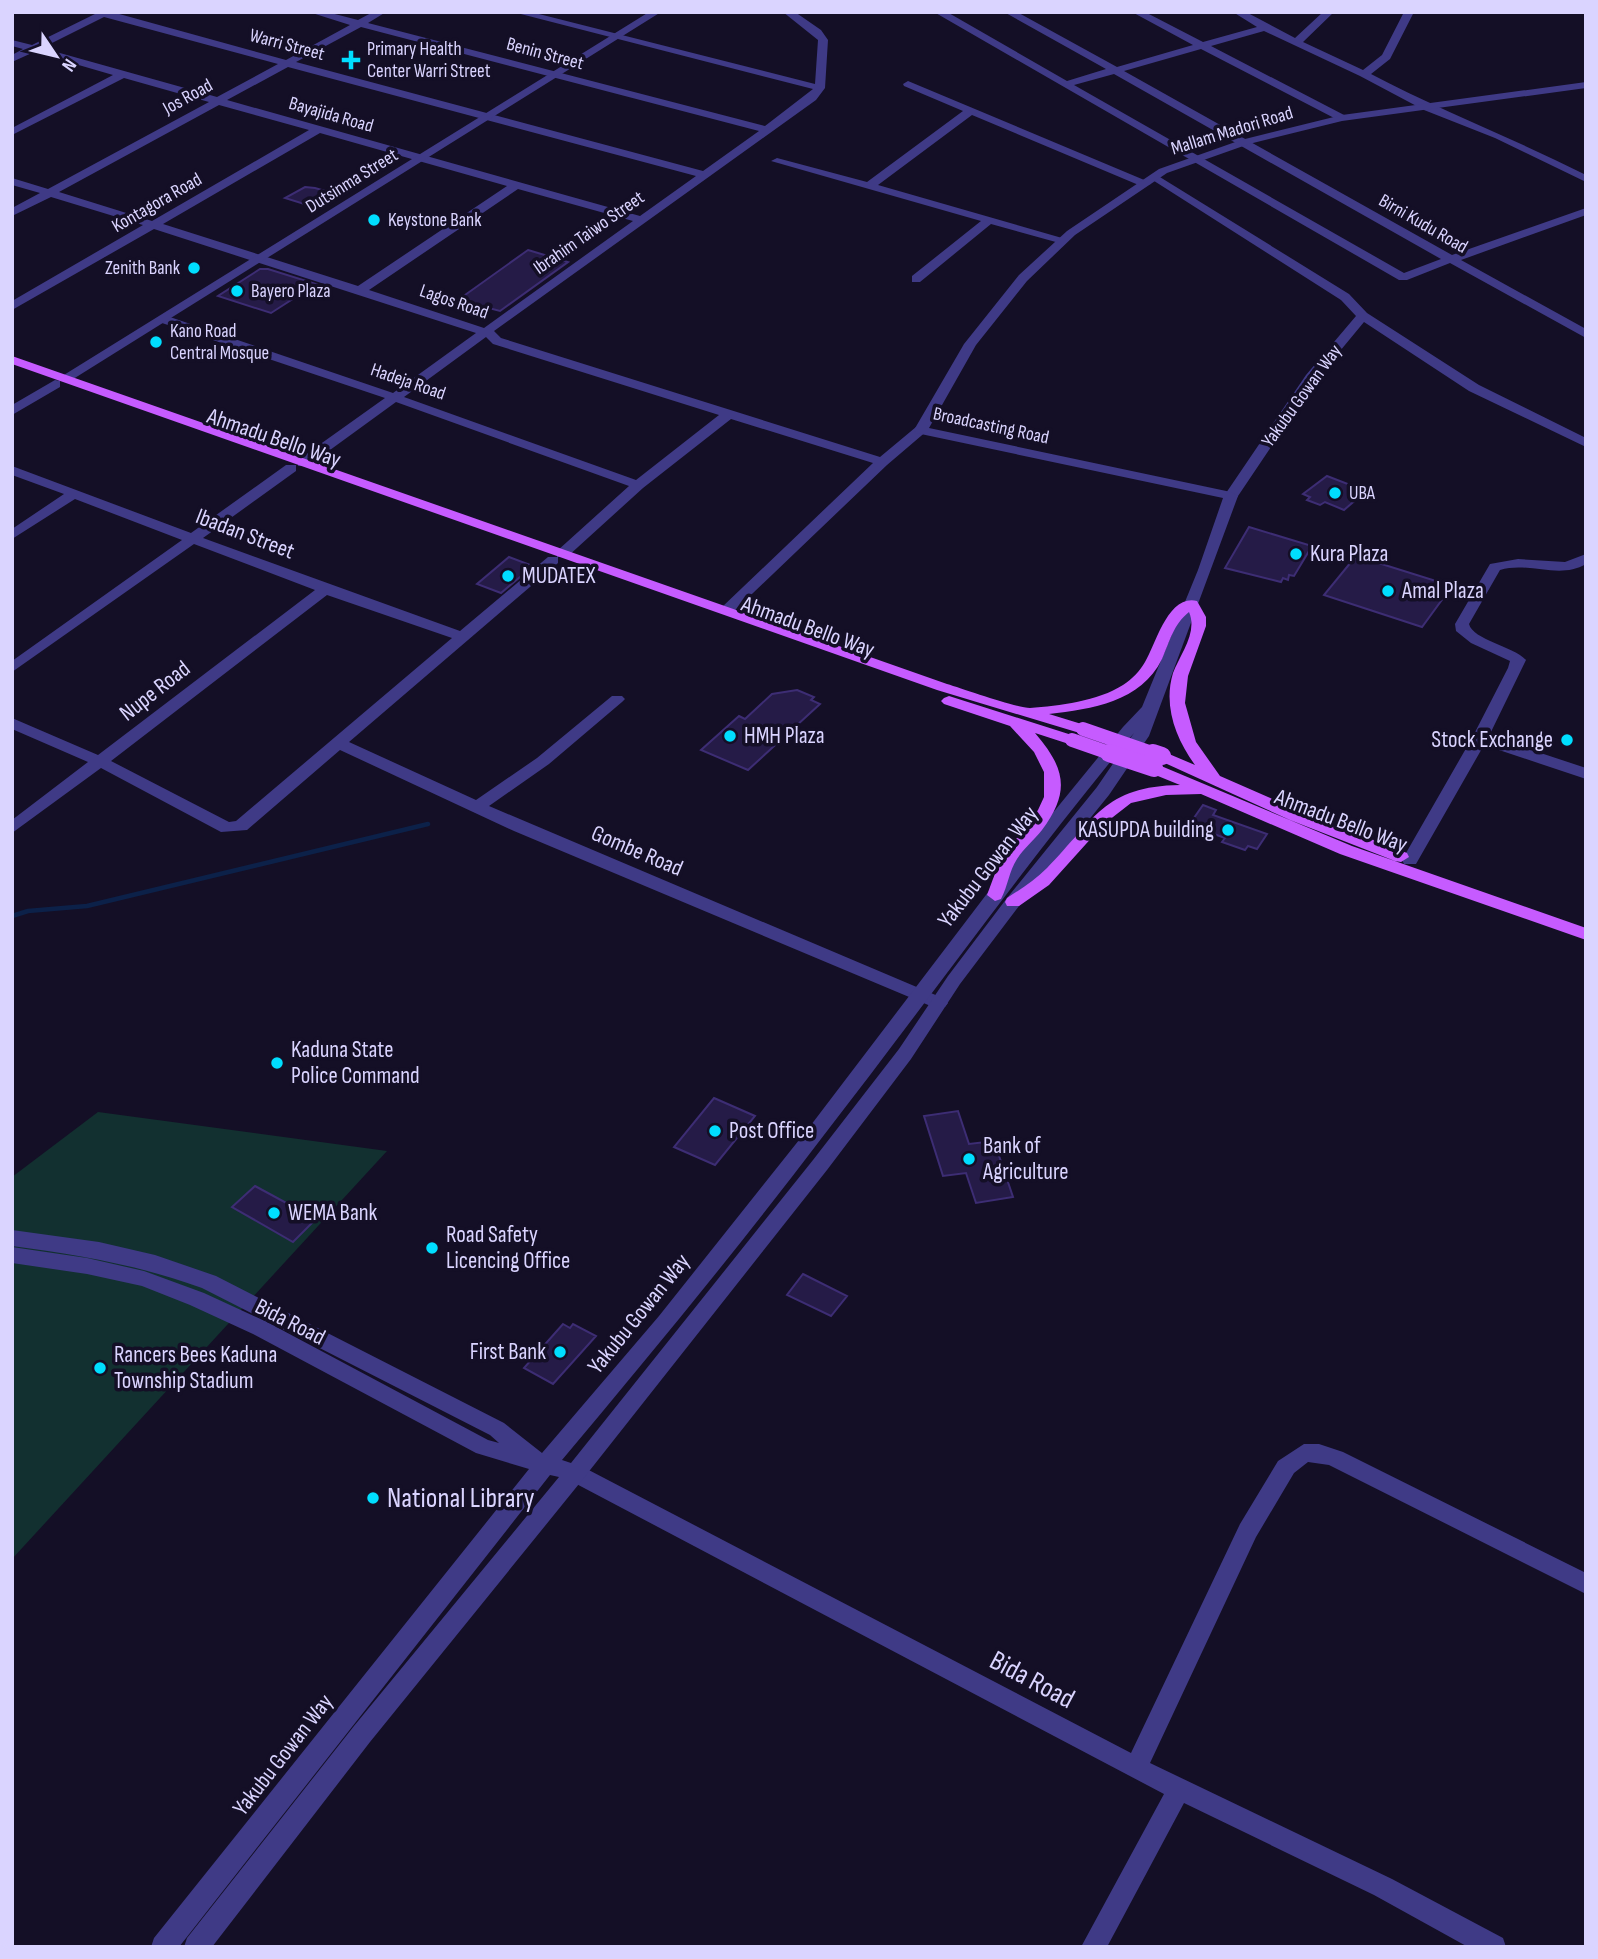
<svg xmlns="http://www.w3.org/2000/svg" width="1598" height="1959" viewBox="0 0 1598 1959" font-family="'Sofia Sans Condensed',sans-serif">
	<rect width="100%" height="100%" fill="#140f26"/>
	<!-- green -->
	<path fill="#123030" d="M98,1112L387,1151L12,1559V1177Z"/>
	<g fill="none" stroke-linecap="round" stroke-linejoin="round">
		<!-- stream -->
		<path stroke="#0c2149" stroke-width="4.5" d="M12,916L28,911L87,906L428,824"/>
	</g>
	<!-- building -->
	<path fill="#251b47" stroke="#3d2d74" stroke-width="2" d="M305,187L315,188L339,195L317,208L285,198Z
		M528,250L568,262L500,311L458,300Z
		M260,269H268L316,284L271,313L218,296Z
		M1327,476L1366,491L1344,510L1325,502L1320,505L1307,500L1310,497L1303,494Z
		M1249,527L1312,546L1294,576L1289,575L1288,580L1283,578L1281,582L1225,568Z
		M1356,556L1452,586L1422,627L1324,595Z
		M509,557L533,566L501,593L477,584Z
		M797,690L814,697L811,700L820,704L748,770L701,750L739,716L745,719L772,694Z
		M1203,805L1216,810L1213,815L1267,834L1257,849L1248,846L1245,850L1222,842L1225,838L1189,825Z
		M714,1098L755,1116L715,1165L674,1147Z
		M958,1111L969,1144L994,1141L1013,1197L976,1203L966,1173L943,1176L924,1116Z
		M255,1186L316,1219L293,1242L232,1207Z
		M803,1274L847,1296L831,1316L787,1295Z
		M563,1324L570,1328L573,1324L596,1336L553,1384L524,1368Z"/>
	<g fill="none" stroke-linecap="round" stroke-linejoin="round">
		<!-- minor -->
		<path fill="#3f3a86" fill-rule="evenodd" d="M99,12H112L286,60L350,25L309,12H327L358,20L373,12H386L368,23L765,126L813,89L513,12H531L815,84L818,40L783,12H795L821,30L828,40L825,88L816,100L494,331L501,338L880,457L916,427H926L928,430L887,465L731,614L726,615L719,611L721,608L873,463L731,419L643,488L567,557H558V563L349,742L476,800L537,758L612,696H622L625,699L622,702L549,764L489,806L945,999L948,1003L945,1007H933L514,831L340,750L247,830L221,832L101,768L12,833V820L88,762L12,729V718L98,755L315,590L194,544L12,672V661L182,540L75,499L12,539V529L64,494L12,475V466L191,533L286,465H296V471L203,538L460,631L548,557H557V551L629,486L396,402L308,466H298V460L385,398L159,322V316H167L393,393L476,333L154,229L12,310V301L143,225L51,197L12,216V208L40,193L12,185V178L48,189L209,102L124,78L12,135V128L113,75L34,52L12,62V55L23,49L12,46V40L32,45ZM104,17L278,64L217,97L42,48ZM361,27L759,131L703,171L296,62ZM288,67L696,176L640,216L227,100ZM219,105L309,130L152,221L59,192ZM320,133L507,186L358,286L163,224ZM518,189L633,221L484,328L369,290ZM486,337L493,344L719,415L636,480L404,397ZM327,595L452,638L236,821L229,822L111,761Z
			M934,12H947L1067,81L1106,69L1004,12H1017L1117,67L1193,45L1132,12H1145L1203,42L1257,27L1233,12H1246L1295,38L1323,12H1334L1303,42L1363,70L1382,55L1404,12H1414L1390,59L1371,74C1441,111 1515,139 1586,175V182L1495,138L1424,110L1360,76L1264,31L1211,46L1346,116V120H1338L1201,49L1124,71L1452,255L1586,208V215L1461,260L1586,329V338L1450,263L1407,280H1399ZM1114,74L1441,259L1404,273L1074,85Z
			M908,81L1149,182L1151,184L1141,186L972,115L878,185L1069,240L1063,244L991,224L920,282H912V276L981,221L771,161L777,158L867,182L963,111L904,86L903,84Z
			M1155,174L1349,294L1367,313L1479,385L1586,438V447L1469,391L1364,322L1316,380L1236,499H1226L1224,496L1306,375L1356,316L1341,300L1151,179L1149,177Z
			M55,380L60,381V387L12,415V405Z
			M1586,554V564C1559,580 1529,561 1500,570L1469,624C1473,640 1513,646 1526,660L1489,736L1586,768V779L1484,745L1416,864H1404L1402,860L1472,738L1508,668L1510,661L1471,643L1456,631L1455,624L1490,564L1518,559L1565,562Z
			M1304,1444H1319L1343,1452L1586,1573V1594L1329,1465L1308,1462L1294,1473L1256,1537L1150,1763L1392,1879L1503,1938L1506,1947H1468L1374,1895L1184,1803L1107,1947H1081L1164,1794L567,1479L564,1473L567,1467L575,1464L583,1467L1131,1753L1240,1524L1278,1461Z"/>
		<!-- tertiary -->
		<path fill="#3f3a86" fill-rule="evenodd" d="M649,12H661L70,381H60L59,378Z
			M1586,82V88L1342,121L1249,144L1167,173L1075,235L1027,281L976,345L929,428L1231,492L1238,496L1149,736L1109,795L1019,906L960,984L911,1059L827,1170L583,1479L370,1742L212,1947H184L187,1938L354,1726L559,1477L550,1475L179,1947H151L154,1938L529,1469L476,1453L253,1334L190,1305L142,1286L87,1274L12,1263V1247L87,1258L144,1271L204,1293L267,1322L488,1440L499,1443L490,1435L202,1288C139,1265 78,1255 12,1246V1230L99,1242L155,1255L216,1276L504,1423L542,1453L659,1316L811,1125L989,891L1123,727L1142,707L1198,570L1223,498L916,433L914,430L964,344L1019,275L1067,231L1159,169L1241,140L1342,115ZM1134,733L1097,787L1007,898L948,976L899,1049L813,1160L571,1463L562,1460C651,1354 740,1246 824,1135C928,1001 1026,863 1134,733Z"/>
		<!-- primary -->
		<path fill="#c65bff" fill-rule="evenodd" d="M12,356L947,684C964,689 1016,708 1030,708C1059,706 1098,701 1123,685C1132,679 1140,671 1145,662C1156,644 1168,594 1197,601L1206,617V626L1188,676L1185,703L1196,742L1220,776L1302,812L1407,853L1409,857L1401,862L1395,861L1290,820L1156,759L1154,756L1162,751L1195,765C1176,739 1163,706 1173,673C1180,654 1198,633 1189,612C1173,625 1170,641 1162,659C1141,702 1092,709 1049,714L1088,726L1091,729L1088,732L1083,734L937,690L12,364Z
			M949,696L1078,737L1080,740L1072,745L1035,733C1065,768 1071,791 1042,830C1034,840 1024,848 1017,859C1009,871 1008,886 1001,899L995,901L987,895L1000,860L1038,810L1044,797V772L1034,752L1010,726L944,704L941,701L944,698Z
			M1154,763L1352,846L1586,928V940L1340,854L1201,794L1166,795L1131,803L1104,824L1049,885L1019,906H1007L1005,902L1007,898C1021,889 1035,880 1047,868C1094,820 1104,786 1180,785L1148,772L1146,768L1148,764Z"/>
		<!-- primary-bridge-far1 -->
		<path stroke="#c65bff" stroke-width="14" d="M1083,729L1158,755
			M1072,740L1115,755"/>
		<!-- primary-bridge -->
		<path stroke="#c65bff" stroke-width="18" d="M1109,753L1154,768
			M1153,753L1162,756"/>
	</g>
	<!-- markers -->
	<g fill="#00deff" stroke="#140f26" stroke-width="2.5">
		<path d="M347.5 49.5h7v7h7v7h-7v7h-7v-7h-7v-7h7z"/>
		<circle cx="374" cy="220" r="7"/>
		<circle cx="194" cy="268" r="7"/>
		<circle cx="237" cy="291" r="7"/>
		<circle cx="156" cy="342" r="7"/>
		<circle cx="1335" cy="493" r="7"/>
		<circle cx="1296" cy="554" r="7"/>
		<circle cx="508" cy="576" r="7"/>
		<circle cx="1388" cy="591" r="7"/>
		<circle cx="730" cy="736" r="7"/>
		<circle cx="1567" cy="740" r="7"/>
		<circle cx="1228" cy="830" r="7"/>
		<circle cx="277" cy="1063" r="7"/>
		<circle cx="715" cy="1131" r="7"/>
		<circle cx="969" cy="1159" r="7"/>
		<circle cx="274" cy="1213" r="7"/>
		<circle cx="432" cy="1248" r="7"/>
		<circle cx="560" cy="1352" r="7"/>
		<circle cx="100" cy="1368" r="7"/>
		<circle cx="373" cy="1498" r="7"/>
	</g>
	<g text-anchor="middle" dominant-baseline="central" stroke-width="7" stroke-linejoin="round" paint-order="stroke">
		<!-- far-street labels -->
		<g font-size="19" fill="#dad4ff" stroke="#140f26">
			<text transform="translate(287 45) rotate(15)">Warri Street</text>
			<text transform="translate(545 54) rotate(15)">Benin Street</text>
			<text transform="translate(188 97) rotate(-29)">Jos Road</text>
			<text transform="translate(331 115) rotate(16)">Bayajida Road</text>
			<text transform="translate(1232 131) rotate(-17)">Mallam Madori Road</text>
			<text transform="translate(352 181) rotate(-32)">Dutsinma Street</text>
			<text transform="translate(157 203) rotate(-30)">Kontagora Road</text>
			<text transform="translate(1423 224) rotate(30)">Birni Kudu Road</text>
			<text transform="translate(589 233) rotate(-35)">Ibrahim Taiwo Street</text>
			<text transform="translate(454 302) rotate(19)">Lagos Road</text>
			<text transform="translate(408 382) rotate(19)">Hadeja Road</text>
			<text transform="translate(1302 396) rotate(-54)">Yakubu Gowan Way</text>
			<text transform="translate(991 426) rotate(12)">Broadcasting Road</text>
		</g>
		<!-- far-poi labels -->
		<g font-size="19" fill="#dad4ff" stroke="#140f26" text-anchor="start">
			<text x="367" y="49">Primary Health<tspan x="367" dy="22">Center Warri Street</tspan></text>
			<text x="388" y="220">Keystone Bank</text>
			<text x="180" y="268" text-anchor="end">Zenith Bank</text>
			<text x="251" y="291">Bayero Plaza</text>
			<text x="170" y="331">Kano Road<tspan x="170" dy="22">Central Mosque</tspan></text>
			<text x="1349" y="493">UBA</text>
		</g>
		<!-- street labels -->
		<g font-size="23" fill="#dad4ff" stroke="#140f26">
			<text transform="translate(274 438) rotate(19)">Ahmadu Bello Way</text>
			<text transform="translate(245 534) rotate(21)">Ibadan Street</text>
			<text transform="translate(808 627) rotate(20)">Ahmadu Bello Way</text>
			<text transform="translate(155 691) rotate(-38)">Nupe Road</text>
			<text transform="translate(1341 821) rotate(21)">Ahmadu Bello Way</text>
			<text transform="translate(637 851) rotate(23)">Gombe Road</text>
			<text transform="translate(988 867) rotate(-52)">Yakubu Gowan Way</text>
			<text transform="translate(639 1314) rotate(-51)">Yakubu Gowan Way</text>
			<text transform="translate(290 1322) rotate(27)">Bida Road</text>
			<text transform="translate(283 1755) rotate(-52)">Yakubu Gowan Way</text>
		</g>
		<!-- poi labels -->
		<g font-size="23" fill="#dad4ff" stroke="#140f26" text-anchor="start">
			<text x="1310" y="554">Kura Plaza</text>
			<text x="522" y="576">MUDATEX</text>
			<text x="1402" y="591">Amal Plaza</text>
			<text x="744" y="736">HMH Plaza</text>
			<text x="1553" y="740" text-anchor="end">Stock Exchange</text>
			<text x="1214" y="830" text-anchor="end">KASUPDA building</text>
			<text x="291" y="1050">Kaduna State<tspan x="291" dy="26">Police Command</tspan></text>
			<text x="729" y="1131">Post Office</text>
			<text x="983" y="1146">Bank of<tspan x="983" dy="26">Agriculture</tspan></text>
			<text x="288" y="1213">WEMA Bank</text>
			<text x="446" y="1235">Road Safety<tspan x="446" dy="26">Licencing Office</tspan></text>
			<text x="546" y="1352" text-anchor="end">First Bank</text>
			<text x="114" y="1355">Rancers Bees Kaduna<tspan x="114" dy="26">Township Stadium</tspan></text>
		</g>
		<!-- near-poi labels -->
		<g font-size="28" fill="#dad4ff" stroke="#140f26" text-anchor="start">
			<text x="387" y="1498">National Library</text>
		</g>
		<!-- near-street labels -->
		<g font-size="28" fill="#dad4ff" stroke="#140f26">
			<text transform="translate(1032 1680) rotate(28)">Bida Road</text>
		</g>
	</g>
	<!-- border -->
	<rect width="1598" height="1959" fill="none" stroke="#dad4ff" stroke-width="28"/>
	<!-- north arrow -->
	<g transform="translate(56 56) rotate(125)" stroke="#140f26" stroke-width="5" paint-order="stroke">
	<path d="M0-5L12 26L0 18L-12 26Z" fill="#dad4ff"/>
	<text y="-10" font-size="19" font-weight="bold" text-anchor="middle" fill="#dad4ff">N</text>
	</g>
</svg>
